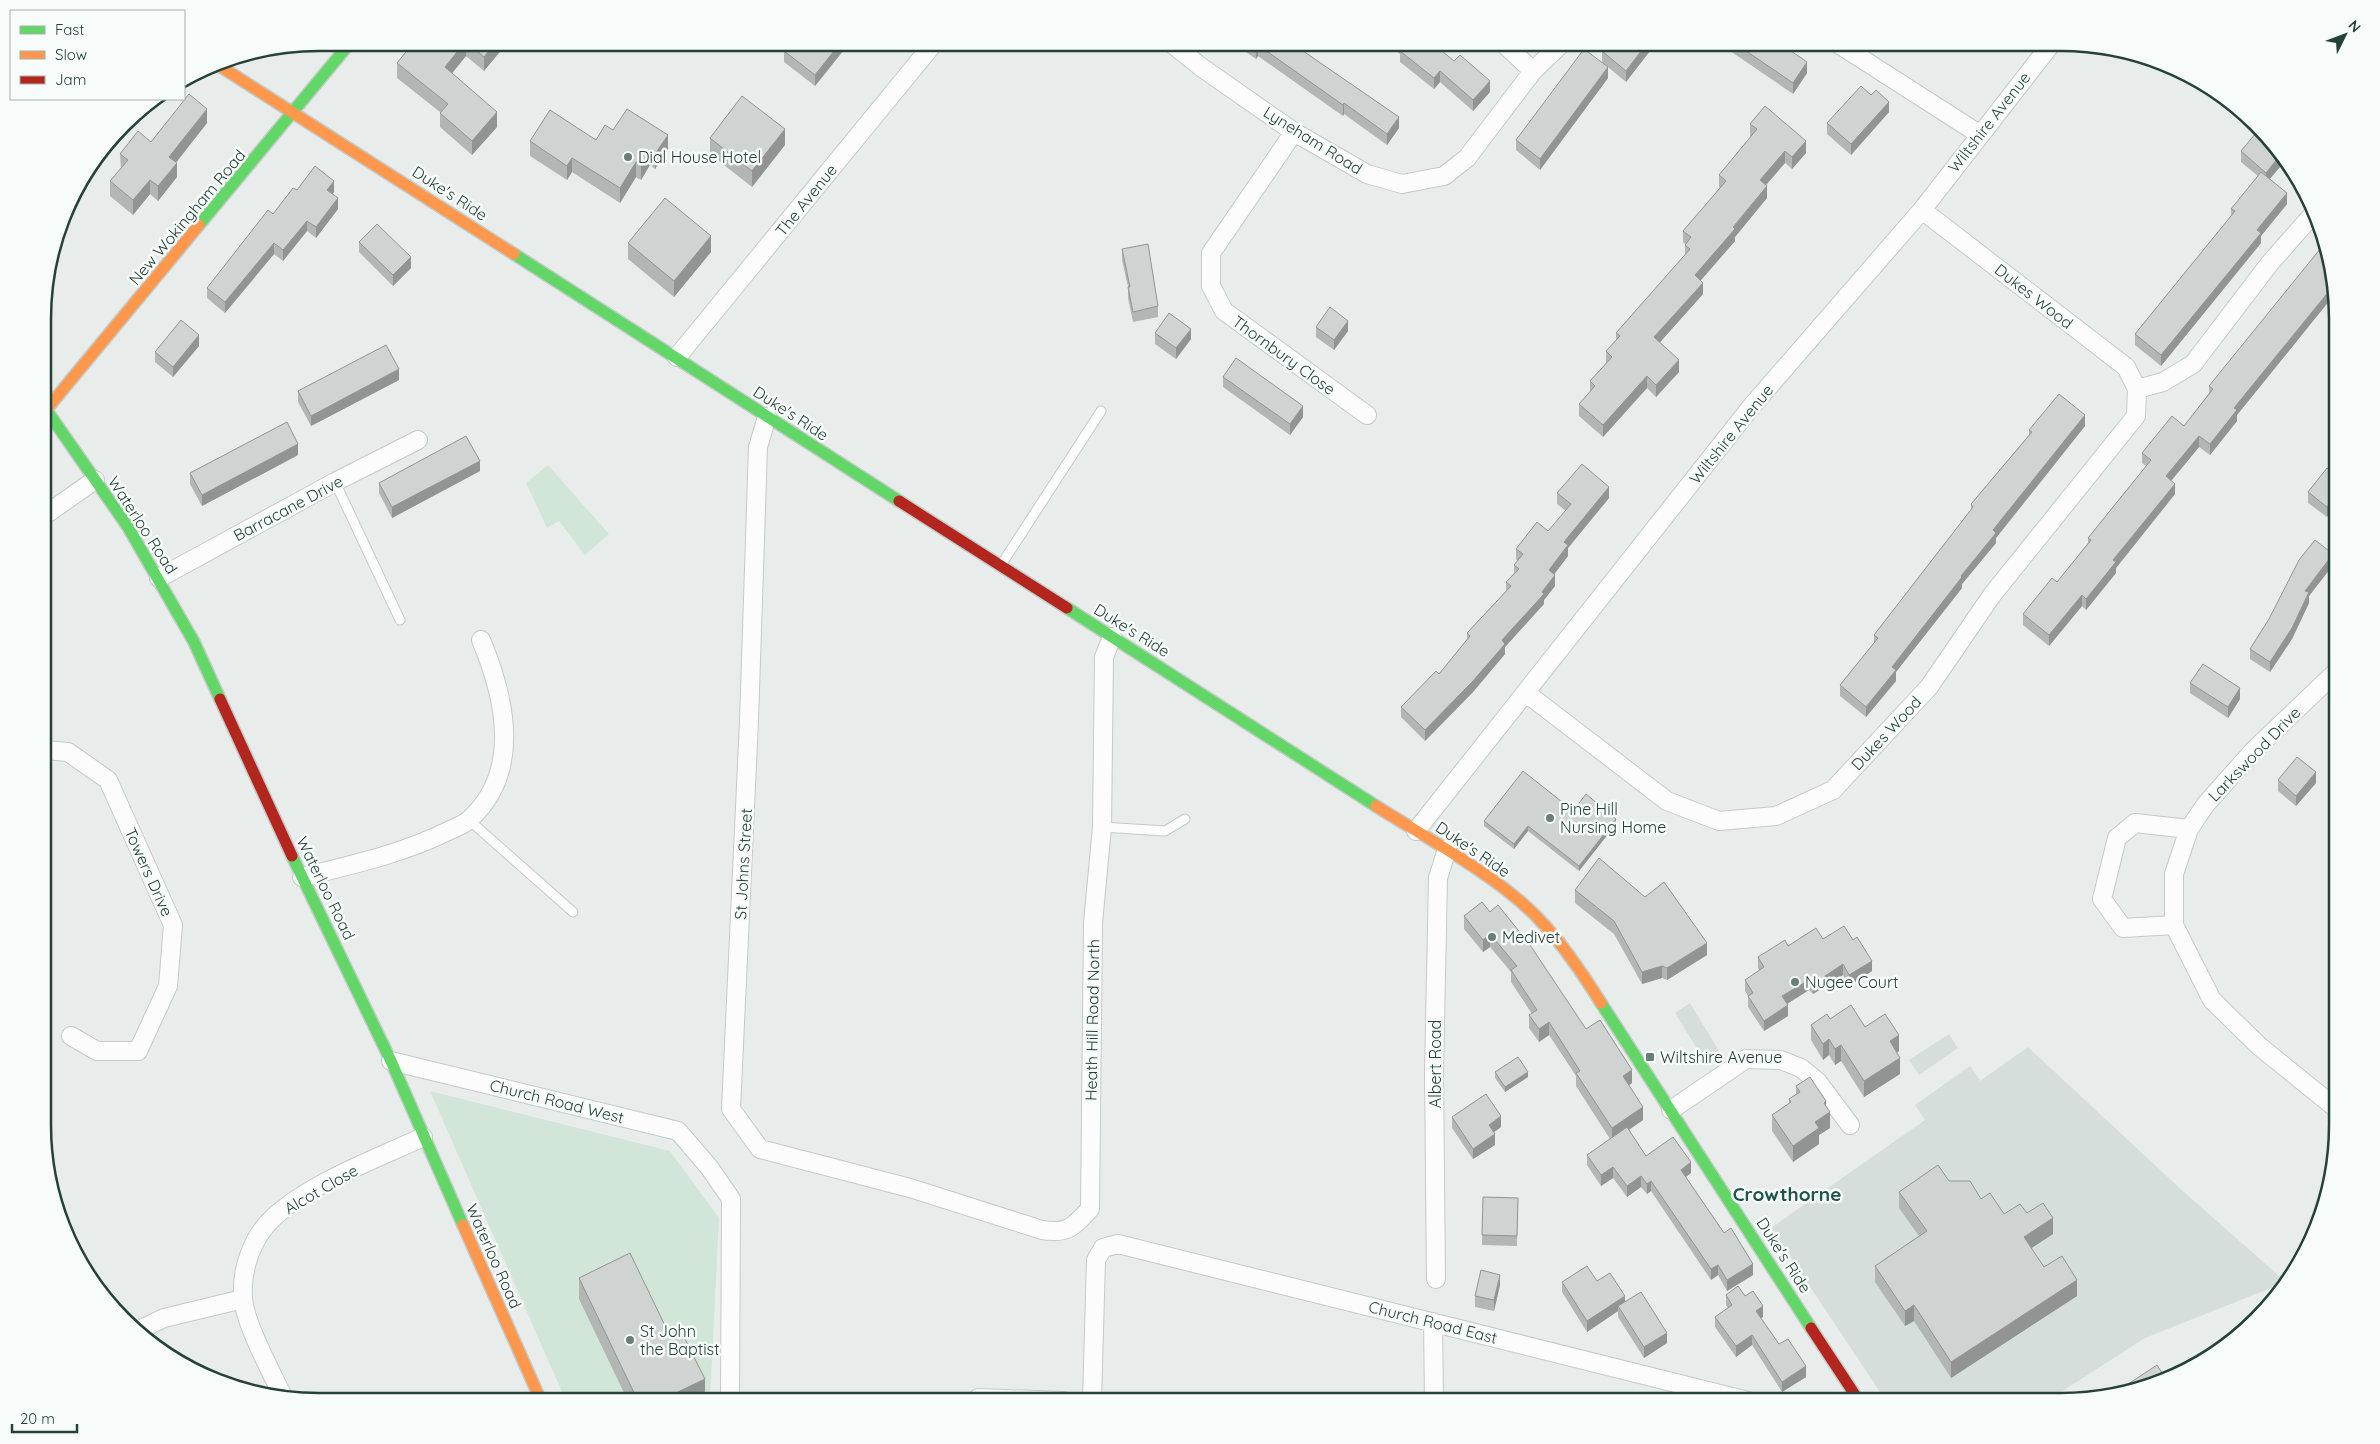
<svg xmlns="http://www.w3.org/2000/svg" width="2380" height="1444" viewBox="0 0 2380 1444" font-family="Quicksand,sans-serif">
	<rect width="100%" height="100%" fill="#e8edeb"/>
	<!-- built -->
	<path fill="#d6dedb" d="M877,43H897L889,52Z
		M1690,1003L1719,1051L1704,1060L1675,1013Z
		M1949,1034L1958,1048L1919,1075L1909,1060Z
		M2028,1047L2185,1193L2286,1282L2145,1338L2047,1401H1886L1771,1228L1925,1120L1915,1105L1970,1066L1980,1080L1977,1083Z"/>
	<!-- green -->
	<path fill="#d1e6d8" d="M548,465L609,534L585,555L559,521L547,528L526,483Z
		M430,1091L670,1151L719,1218L710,1401H566Z"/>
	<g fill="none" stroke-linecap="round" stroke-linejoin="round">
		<defs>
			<path id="lane" d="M335,482L400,620
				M1001,565L1101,411
				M469,820L573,912
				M1102,827L1165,831L1185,819"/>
			<path id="street" d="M1171,43L1201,67L1294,132L1367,174L1402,184L1444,176L1467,158L1533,71L1562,43
				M1503,43L1533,71
				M1837,43L1979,134
				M1294,132L1211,253V286L1224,311L1367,415
				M677,357L934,43
				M2137,389L2163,382L2193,364L2270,263L2314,213
				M767,417L758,447L749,721L731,1109L760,1149L910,1188L1042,1230C1068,1234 1073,1227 1090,1209L1093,923L1102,827L1104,657L1112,637
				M45,515L95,480
				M159,578L335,482L418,440
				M2337,671L2254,750L2206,804L2189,829L2174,874V925L2212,1000L2259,1046L2337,1109
				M1526,693L1667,801L1719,821L1776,816L1833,790L1929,687L1992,595L2136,416L2137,389L2126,367L1922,210
				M45,750L68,752L108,780L173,925L168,986L138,1051H97L71,1036
				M1416,831L1751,407L1922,210L2052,43
				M302,877C351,865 401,854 446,832C454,828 464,825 470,819C522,771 505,697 481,640
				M2174,925L2123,928L2102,899L2117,838L2135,823L2189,829
				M391,1061L678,1131L709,1167L731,1199L730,1401
				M1671,1110L1746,1059L1781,1060L1801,1068L1818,1082L1850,1125
				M1436,1279L1434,1073L1438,878L1447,849
				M1433,1322L1434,1401
				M137,1331L164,1318L243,1299
				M283,1397C271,1371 245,1324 243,1298C241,1270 252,1237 273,1218C308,1184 378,1158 423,1137
				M978,1398L1064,1401
				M1092,1401L1096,1260L1103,1248L1118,1244L1748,1401"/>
			<path id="fast" d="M199,225L350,43
				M514,254L899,501
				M45,408L128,527L194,642L220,699
				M1067,608L1376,806
				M292,856L391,1061L463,1225
				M1601,1003L1811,1328"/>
			<path id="slow" d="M215,63L514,254
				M46,410L199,225
				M1376,806C1426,838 1496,875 1537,917C1561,942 1583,974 1601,1003
				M463,1225L541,1401"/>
			<path id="jam" d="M899,501L1067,608
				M220,699L292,856
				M1811,1328L1859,1401"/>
		</defs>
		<!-- lane casing -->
		<use href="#lane" stroke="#c5cac8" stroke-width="11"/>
		<!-- street casing -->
		<use href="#street" stroke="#c5cac8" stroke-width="20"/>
		<!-- fast casing -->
		<use href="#fast" stroke="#c3cbc8" stroke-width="14"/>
		<!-- slow casing -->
		<use href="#slow" stroke="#c3cbc8" stroke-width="14"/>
		<!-- jam casing -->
		<use href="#jam" stroke="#c3cbc8" stroke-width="14"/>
		<!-- lane -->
		<use href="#lane" stroke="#fcfcfc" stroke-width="9"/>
		<!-- street -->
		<use href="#street" stroke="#fcfcfc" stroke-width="18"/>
		<!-- fast -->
		<use href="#fast" stroke="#63d668" stroke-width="11"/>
		<!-- slow -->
		<use href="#slow" stroke="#ff974d" stroke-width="11"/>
		<!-- jam -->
		<use href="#jam" stroke="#b3261e" stroke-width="11"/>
	</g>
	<!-- wall -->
	<path fill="#b2b6b5" d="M414,42H508L484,71L466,56L452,73L497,127L472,155L440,127V112L397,78V63Z
		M843,42V51L815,86L784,62V51Z
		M1232,42H1285L1399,128L1387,145L1344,114L1343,116L1258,56L1256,59Z
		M1385,42H1431L1490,92L1473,111L1440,82L1434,89L1400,62V54Z
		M1653,42V47L1626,82L1602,62V51Z
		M1717,42H1778L1807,73L1793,94Z
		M1608,78L1540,170L1516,150V140Z
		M1871,95L1889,112L1851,155L1827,134V123Z
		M207,123L176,163L177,177L158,201L150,194L133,215L110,196V181L121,169L120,154L151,142Z
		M1750,124L1806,153L1792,169L1785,163L1766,185L1767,198L1735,237V241L1701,280L1703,294L1660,342L1679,372L1656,397L1647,388L1603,437L1579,416V404L1590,392V381L1606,363V351L1616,340V333L1685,255V244L1683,242V231L1720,188L1719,187V175L1751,136H1750Z
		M2260,128L2286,160L2270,179L2287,204L2261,236V243L2161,366L2135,345V334L2231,216V209L2258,176L2241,162V151Z
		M613,130L668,149L655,169L650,165L641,180L636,177L620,203L572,172L567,180L530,156V141L596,140Z
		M710,138L785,145L752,187L710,154Z
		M297,190L334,192L333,194L338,209L316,238L307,231L283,261L274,254L225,313L207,298V288Z
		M359,242L411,268L393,286L359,252Z
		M628,243L711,252L674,297L628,259Z
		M1122,249L1158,306V317L1133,322L1128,298V287L1122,260Z
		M1316,327L1348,331L1334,350L1316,337Z
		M1155,333L1191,339L1176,359L1155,344Z
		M2301,336L2237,415V421L2210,455L2199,447L2171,481L2175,494L2116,568V573L2086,610L2082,606L2049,646L2023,625V614L2057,582L2088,543V538L2146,466L2142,463V453L2184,426L2209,393V386Z
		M199,346L173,377L155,362V352Z
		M1223,377L1303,417L1290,435L1223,387Z
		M399,380L311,426L298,402V391Z
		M2085,426L1996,538V543L1962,584V588L1896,672V681L1866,717L1840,696V685L1874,643V635L1971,510V504L2029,435V430Z
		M2337,440V468L2328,461V450Z
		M298,455L202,506L190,484V473Z
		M2327,468V517L2308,503V492Z
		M480,471L392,518L379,493V483Z
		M1557,493L1609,498L1568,548V556L1554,574L1555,586L1544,600V604L1505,647V654L1473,692L1425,741L1401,717V707L1439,674L1467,639V633L1506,591V582L1514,573V565L1518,561L1516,560V549L1548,531L1566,511L1557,504Z
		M2333,565L2309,596V603L2292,639L2270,672L2250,659V649Z
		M2190,683L2240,699L2228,718L2190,693Z
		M2278,780L2316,783L2296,806L2278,791Z
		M1566,805L1576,807L1616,824L1579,871L1528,831L1514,849L1484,826V821Z
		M1575,890L1645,897L1707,955L1667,980L1662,978L1642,984L1614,934L1575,903Z
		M1482,902L1586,1029L1632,1083L1629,1085L1643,1120L1629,1130L1646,1156L1691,1173L1686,1177L1753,1275L1727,1291L1718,1275L1711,1280L1651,1191L1647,1194L1641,1187L1627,1197L1613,1178L1601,1186L1587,1165V1155L1610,1139L1576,1086V1076L1549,1035L1539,1042L1529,1028V1015L1532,1014L1511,982V972L1490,947L1483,952L1464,929V916Z
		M1823,939L1872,971L1849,986L1843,975L1813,994L1809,990L1787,1004L1788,1016L1764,1031L1748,1007V996L1745,991V980L1759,971L1758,968V957L1788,946Z
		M1830,1019L1865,1027L1899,1051L1897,1053L1900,1074L1864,1097L1841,1061L1835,1065L1829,1055L1823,1060L1811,1040V1025Z
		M1495,1072L1528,1077L1505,1092L1495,1078Z
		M1796,1086L1826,1106L1830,1128L1819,1135V1144L1793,1162L1772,1131V1115L1789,1103V1099L1796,1095Z
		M1452,1117L1501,1127L1494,1132L1495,1145L1473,1159L1452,1128Z
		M1949,1181L1981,1199L2004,1214L2027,1213L2053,1234L2031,1248L2044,1267L2077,1296L1951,1378L1914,1321L1905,1326L1875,1282V1266L1919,1236L1899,1208V1192Z
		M1483,1197L1518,1198L1517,1246L1482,1245Z
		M579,1278L671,1338L705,1400L703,1401H628L579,1299Z
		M1597,1281L1625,1302L1667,1343L1644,1358L1618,1317V1311L1587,1332L1562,1292V1282Z
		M1500,1285L1494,1311L1475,1307V1296Z
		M1726,1295L1745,1296L1763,1317L1761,1318L1779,1344L1806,1377L1782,1392L1752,1345L1736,1357L1715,1327V1317L1728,1308L1726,1305Z"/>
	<!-- shaded-wall -->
	<path fill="#919493" d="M465,42H466V56L445,82V67Z
		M496,42H508L484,71V57Z
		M841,42H843V51L815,86V75Z
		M1648,42H1653V47L1626,82V71Z
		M1258,45V56L1256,59V48Z
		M1807,62V73L1793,94V83Z
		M1608,67V78L1540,170V159Z
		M1440,71V82L1434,89V78Z
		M1490,81V92L1473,111V100Z
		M1889,102V112L1851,155V144Z
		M1344,103V114L1343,116V105Z
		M207,109V123L169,171V157Z
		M497,112V127L472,155V141Z
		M1399,117V128L1387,145V134Z
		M785,129V145L752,187V171Z
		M668,135V149L655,169V154Z
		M1806,141V153L1792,169V157Z
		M650,151V165L641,180V165Z
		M1785,151V163L1760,192V180Z
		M2281,154L2286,160L2266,183V173Z
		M572,158V172L567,180V166Z
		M636,162V177L620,203V188Z
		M177,163V177L158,201V186Z
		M150,180V194L133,215V200Z
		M334,181V192L327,201V190Z
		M1767,186V198L1735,237V241L1695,287V275Z
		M2287,193V204L2261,236V243L2161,366V355L2257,230Z
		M338,198V209L316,238V227Z
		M307,221V231L283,261V250Z
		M711,236V252L674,297V281Z
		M274,243V254L225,313V302Z
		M411,257V268L393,286V275Z
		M1703,283V294L1654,349V337Z
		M2334,285L2335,294L2237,415V421L2210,455V444L2234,408Z
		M1348,321V331L1334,350V340Z
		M1191,329V339L1176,359V348Z
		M199,335V346L173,377V367Z
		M1679,360V372L1656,397V385Z
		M399,369V380L311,426V416Z
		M1647,376V388L1603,437V425Z
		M1303,406V417L1290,435V424Z
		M2085,415V426L1996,538V543L1962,584V588L1896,672V681L1866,717V707L1892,667L1961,576L1993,530Z
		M2199,436V447L2166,487V476Z
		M298,444V455L202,506V495Z
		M480,461V471L392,518V507Z
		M2175,484V494L2116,568V573L2086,610V599L2113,560Z
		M1609,487V498L1568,548V556L1549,581V570L1564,542Z
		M2337,494V505L2327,517V507Z
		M2333,554V565L2309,596V603L2292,639L2270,672V662L2305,591Z
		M1555,575V586L1544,600V604L1505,647V654L1473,692L1425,741V730L1542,592Z
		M2082,595V606L2049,646V635Z
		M2240,688V699L2228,718V707Z
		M2316,772V783L2296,806V796Z
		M1616,819V824L1579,871V866Z
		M1528,826V831L1514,849V844Z
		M1490,934V947L1483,952V940Z
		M1707,943V955L1667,980V968Z
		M1872,961V971L1849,986V975Z
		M1843,964V975L1813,994V984Z
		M1662,966V978L1642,984V972Z
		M1809,980V990L1782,1007V996Z
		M1788,1005V1016L1764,1031V1021Z
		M1549,1022V1035L1539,1042V1029Z
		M1899,1035V1051L1890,1057V1041Z
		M1829,1039V1055L1823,1060V1044Z
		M1841,1045V1061L1835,1065V1049Z
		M1900,1058V1074L1864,1097V1081Z
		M1632,1070V1083L1623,1089V1076Z
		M1528,1072V1077L1505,1092V1087Z
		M1826,1101V1114L1830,1112V1128L1819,1135V1144L1793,1162V1146L1815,1122L1824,1103Z
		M1643,1107V1120L1612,1141V1128Z
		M1501,1116V1127L1489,1136V1125Z
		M1495,1134V1145L1473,1159V1149Z
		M1691,1162V1173L1681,1180V1170Z
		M1613,1167V1178L1601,1186V1175Z
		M1641,1176V1187L1627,1197V1186Z
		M1651,1181V1191L1647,1194V1184Z
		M2053,1218V1234L2024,1253V1237Z
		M1753,1264V1275L1727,1291V1280Z
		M1718,1265V1275L1711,1280V1269Z
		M1500,1275V1285L1494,1311V1300Z
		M2077,1280V1296L1951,1378V1362Z
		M1625,1296V1307L1618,1306V1311L1587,1332V1321Z
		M1914,1305V1321L1905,1326V1311Z
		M1763,1306V1317L1756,1322V1311Z
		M1667,1333V1343L1644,1358V1347Z
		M1752,1335V1345L1736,1357V1346Z
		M1806,1366V1377L1782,1392V1382Z
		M705,1379V1400L703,1401H659Z"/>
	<!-- building -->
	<path fill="#cfd4d2" stroke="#919493" d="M414,42H465L445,67L497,112L472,141L440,113L448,104L397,63Z
		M467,42H496L484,57Z
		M791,42H841L815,75L784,51Z
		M1248,42H1285L1287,44L1288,42H1290L1399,117L1387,134L1344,103L1343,105L1258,45L1256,48Z
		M1398,42H1431L1454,61L1460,55L1490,81L1473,100L1440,71L1434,78L1400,51L1403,47Z
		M1609,42H1648L1626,71L1602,51Z
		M1733,42H1778L1807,62L1793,83Z
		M1584,49L1608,67L1540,159L1516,140Z
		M1861,86L1871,95L1876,90L1889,102L1851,144L1827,123Z
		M189,94L207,109L169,157L177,163L158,186L150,180L133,200L110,181L128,160L120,154L138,131L151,142Z
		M742,96L785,129L752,171L710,138Z
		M1765,106L1806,141L1792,157L1785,151L1760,180L1767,186L1733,227L1735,229L1695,275L1703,283L1654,337L1679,360L1656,385L1647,376L1603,425L1579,404L1595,386L1590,381L1612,357L1606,351L1620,336L1616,333L1690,249L1685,245L1691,237L1683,231L1726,181L1719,175L1757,129L1750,124Z
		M627,109L668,135L655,154L650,151L641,165L636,162L620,188L572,158L567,166L530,141L550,110L596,140L605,125L613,130Z
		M2260,128L2281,154L2266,173L2241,151Z
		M315,166L334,181L327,190L338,198L316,227L307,221L283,250L274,243L225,302L207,288L268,210L273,214L293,188L297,190Z
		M2261,172L2287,193L2257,230L2261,233L2161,355L2135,334L2235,211L2231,209Z
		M665,198L711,236L674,281L628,243Z
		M377,224L411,257L393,275L359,242Z
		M2325,243L2334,285L2234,408L2237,410L2210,444L2199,436L2166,476L2175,484L2113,560L2116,562L2086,599L2082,595L2049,635L2023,614L2052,578L2057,582L2091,540L2088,538L2151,460L2142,453L2172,416L2184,426L2213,389L2209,386Z
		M1148,244L1158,306L1133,312L1128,287H1130L1122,249Z
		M1330,307L1348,321L1334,340L1316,327Z
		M1169,313L1191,329L1176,348L1155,333Z
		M181,320L199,335L173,367L155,352Z
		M386,345L399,369L311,416L298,391Z
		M1236,358L1303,406L1290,424L1223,377Z
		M2059,394L2085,415L1993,530L1996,533L1961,576L1962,577L1892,667L1896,670L1866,707L1840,685L1878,638L1874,635L1973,507L1971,504L2032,432L2029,430Z
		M287,422L298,444L202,495L190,473Z
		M466,436L480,461L392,507L379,483Z
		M2337,440V457L2328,450Z
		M1582,464L1609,487L1564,542L1568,545L1549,570L1555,575L1542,592L1544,594L1502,640L1505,644L1473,681L1425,730L1401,707L1436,671L1439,674L1470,636L1467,633L1511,586L1506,582L1519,569L1514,565L1523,554L1516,549L1537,522L1548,531L1571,504L1557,493Z
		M2327,468L2337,476V494L2327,507L2308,492Z
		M2315,540L2333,554L2305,591L2309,592L2292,628L2270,662L2250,649L2269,619L2299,560Z
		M2203,664L2240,688L2228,707L2190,683Z
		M2297,757L2316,772L2296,796L2278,780Z
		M1523,771L1566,805L1569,802L1576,807L1586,794L1616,819L1579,866L1528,826L1514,844L1484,821Z
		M1599,858L1645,897L1664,882L1707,943L1667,968L1662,966L1642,972L1614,921L1575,890Z
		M1482,902L1490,912L1498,905L1530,945L1586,1029L1600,1020L1632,1070L1623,1076L1643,1107L1612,1128L1576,1073L1580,1071L1549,1022L1539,1029L1529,1015L1537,1010L1511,970L1517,966L1490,934L1483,940L1464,916Z
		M1844,926L1853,940L1857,937L1872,961L1849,975L1843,964L1813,984L1809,980L1782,996L1788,1005L1764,1021L1748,996L1753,993L1745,980L1764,967L1758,957L1785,940L1788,946L1816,928L1823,939Z
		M1851,1005L1865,1027L1885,1014L1899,1035L1890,1041L1900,1058L1864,1081L1841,1045L1835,1049L1829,1039L1823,1044L1811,1025L1827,1014L1830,1019Z
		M1518,1057L1528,1072L1505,1087L1495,1072Z
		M1810,1077L1826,1101L1824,1103L1830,1112L1815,1122L1819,1128L1793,1146L1772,1115L1791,1102L1789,1099L1800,1092L1796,1086Z
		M1486,1094L1501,1116L1489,1125L1495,1134L1473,1149L1452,1117Z
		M1627,1127L1646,1156L1673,1137L1691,1162L1681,1170L1724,1233L1731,1228L1753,1264L1727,1280L1718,1265L1711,1269L1651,1181L1647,1184L1641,1176L1627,1186L1613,1167L1601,1175L1587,1155Z
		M1938,1165L1949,1181H1970L1981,1199L1990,1193L2004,1214L2020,1204L2027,1213L2043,1203L2053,1218L2024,1237L2044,1267L2062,1256L2077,1280L1951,1362L1914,1305L1905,1311L1875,1266L1927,1231L1899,1192Z
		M1483,1197L1518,1198L1517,1236L1482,1235Z
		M630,1253L671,1338L682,1333L705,1379L659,1401H638L579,1278Z
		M1587,1266L1597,1281L1610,1273L1625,1296L1587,1321L1562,1282Z
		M1481,1270L1500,1275L1494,1300L1475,1296Z
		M1738,1286L1745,1296L1753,1291L1763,1306L1756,1311L1779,1344L1788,1339L1806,1366L1782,1382L1752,1335L1736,1346L1715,1317L1732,1305L1726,1295Z
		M1641,1292L1667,1333L1644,1347L1618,1306Z
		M2157,1365L2166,1379L2149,1387L2113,1394Z
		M2064,1397L2067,1401H2058Z"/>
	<!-- markers -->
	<g fill="#697e78" stroke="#f7fbf9" stroke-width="2">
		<circle cx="628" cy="157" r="5"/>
		<circle cx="1550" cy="818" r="5"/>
		<circle cx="1492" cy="937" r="5"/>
		<circle cx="1795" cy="982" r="5"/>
		<rect x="1645" y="1052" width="10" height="10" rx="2.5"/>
		<circle cx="630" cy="1340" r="5"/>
	</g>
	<g text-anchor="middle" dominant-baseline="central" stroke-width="5" stroke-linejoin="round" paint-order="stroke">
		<!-- street labels -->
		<g font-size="16" fill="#24423a" stroke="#f7fbf9">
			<text transform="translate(1989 122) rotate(-52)">Wiltshire Avenue</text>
			<text transform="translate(1313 140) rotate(32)">Lyneham Road</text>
			<text transform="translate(450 193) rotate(33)">Duke's Ride</text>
			<text transform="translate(806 200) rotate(-51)">The Avenue</text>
			<text transform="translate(187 217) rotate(-50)">New Wokingham Road</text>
			<text transform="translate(2034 296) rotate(38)">Dukes Wood</text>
			<text transform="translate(1284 355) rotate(36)">Thornbury Close</text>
			<text transform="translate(791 413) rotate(33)">Duke's Ride</text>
			<text transform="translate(1731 434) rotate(-51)">Wiltshire Avenue</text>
			<text transform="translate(288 508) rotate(-28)">Barracane Drive</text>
			<text transform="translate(143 525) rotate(57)">Waterloo Road</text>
			<text transform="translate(1132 630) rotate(32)">Duke's Ride</text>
			<text transform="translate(1886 733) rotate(-47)">Dukes Wood</text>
			<text transform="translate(2254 754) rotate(-46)">Larkswood Drive</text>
			<text transform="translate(1473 849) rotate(34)">Duke's Ride</text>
			<text transform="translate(743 864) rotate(-87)">St Johns Street</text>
			<text transform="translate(149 872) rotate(66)">Towers Drive</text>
			<text transform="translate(326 888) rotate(64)">Waterloo Road</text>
			<text transform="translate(1092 1020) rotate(-89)">Heath Hill Road North</text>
			<text transform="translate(1435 1064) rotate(-90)">Albert Road</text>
			<text transform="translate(557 1101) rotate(14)">Church Road West</text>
			<text transform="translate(321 1189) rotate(-30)">Alcot Close</text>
			<text transform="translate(1784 1255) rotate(57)">Duke's Ride</text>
			<text transform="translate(494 1256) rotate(66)">Waterloo Road</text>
			<text transform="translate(1433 1322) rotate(14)">Church Road East</text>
		</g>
		<!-- poi labels -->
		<g font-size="16" fill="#24423a" stroke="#f7fbf9" text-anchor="start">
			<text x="638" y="157">Dial House Hotel</text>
			<text x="1560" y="809">Pine Hill<tspan x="1560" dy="18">Nursing Home</tspan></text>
			<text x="1502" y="937">Medivet</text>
			<text x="1805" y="982">Nugee Court</text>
			<text x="1660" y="1057">Wiltshire Avenue</text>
			<text x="640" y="1331">St John<tspan x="640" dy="18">the Baptist</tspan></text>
		</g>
		<!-- quarter labels -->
		<g font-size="19" font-weight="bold" fill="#1f5548" stroke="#f7fbf9">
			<text x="1787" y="1194">Crowthorne</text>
		</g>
	</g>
	<!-- crop -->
	<path d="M0 0H2380V1444H0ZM319 51H2061A268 268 0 0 1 2329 319V1125A268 268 0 0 1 2061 1393H319A268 268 0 0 1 51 1125V319A268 268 0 0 1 319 51Z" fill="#f7fbf9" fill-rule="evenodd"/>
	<path fill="none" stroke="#24423a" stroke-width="2.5" d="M319 51H2061A268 268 0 0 1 2329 319V1125A268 268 0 0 1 2061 1393H319A268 268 0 0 1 51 1125V319A268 268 0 0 1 319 51Z"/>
	<!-- legend -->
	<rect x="10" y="10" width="175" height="90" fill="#f7fbf9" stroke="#a3b1ad"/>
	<rect x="20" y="26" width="25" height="8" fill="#63d668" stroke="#a3b1ad"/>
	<text x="55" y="35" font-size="15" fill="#24423a">Fast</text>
	<rect x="20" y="51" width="25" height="8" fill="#ff974d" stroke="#a3b1ad"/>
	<text x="55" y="60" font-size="15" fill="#24423a">Slow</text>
	<rect x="20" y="76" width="25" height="8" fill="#b3261e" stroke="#a3b1ad"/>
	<text x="55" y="85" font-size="15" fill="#24423a">Jam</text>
	<!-- north arrow -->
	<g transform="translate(2345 35) rotate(48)" stroke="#f7fbf9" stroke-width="4" paint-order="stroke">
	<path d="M0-4L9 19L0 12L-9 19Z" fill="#24423a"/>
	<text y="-8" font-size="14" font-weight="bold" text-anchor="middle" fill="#24423a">N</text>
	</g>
	<!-- scale -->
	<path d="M12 1424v8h65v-8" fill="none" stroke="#24423a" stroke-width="2.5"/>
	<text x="20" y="1424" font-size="15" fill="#24423a" stroke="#f7fbf9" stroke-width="4" paint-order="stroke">20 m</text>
</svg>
